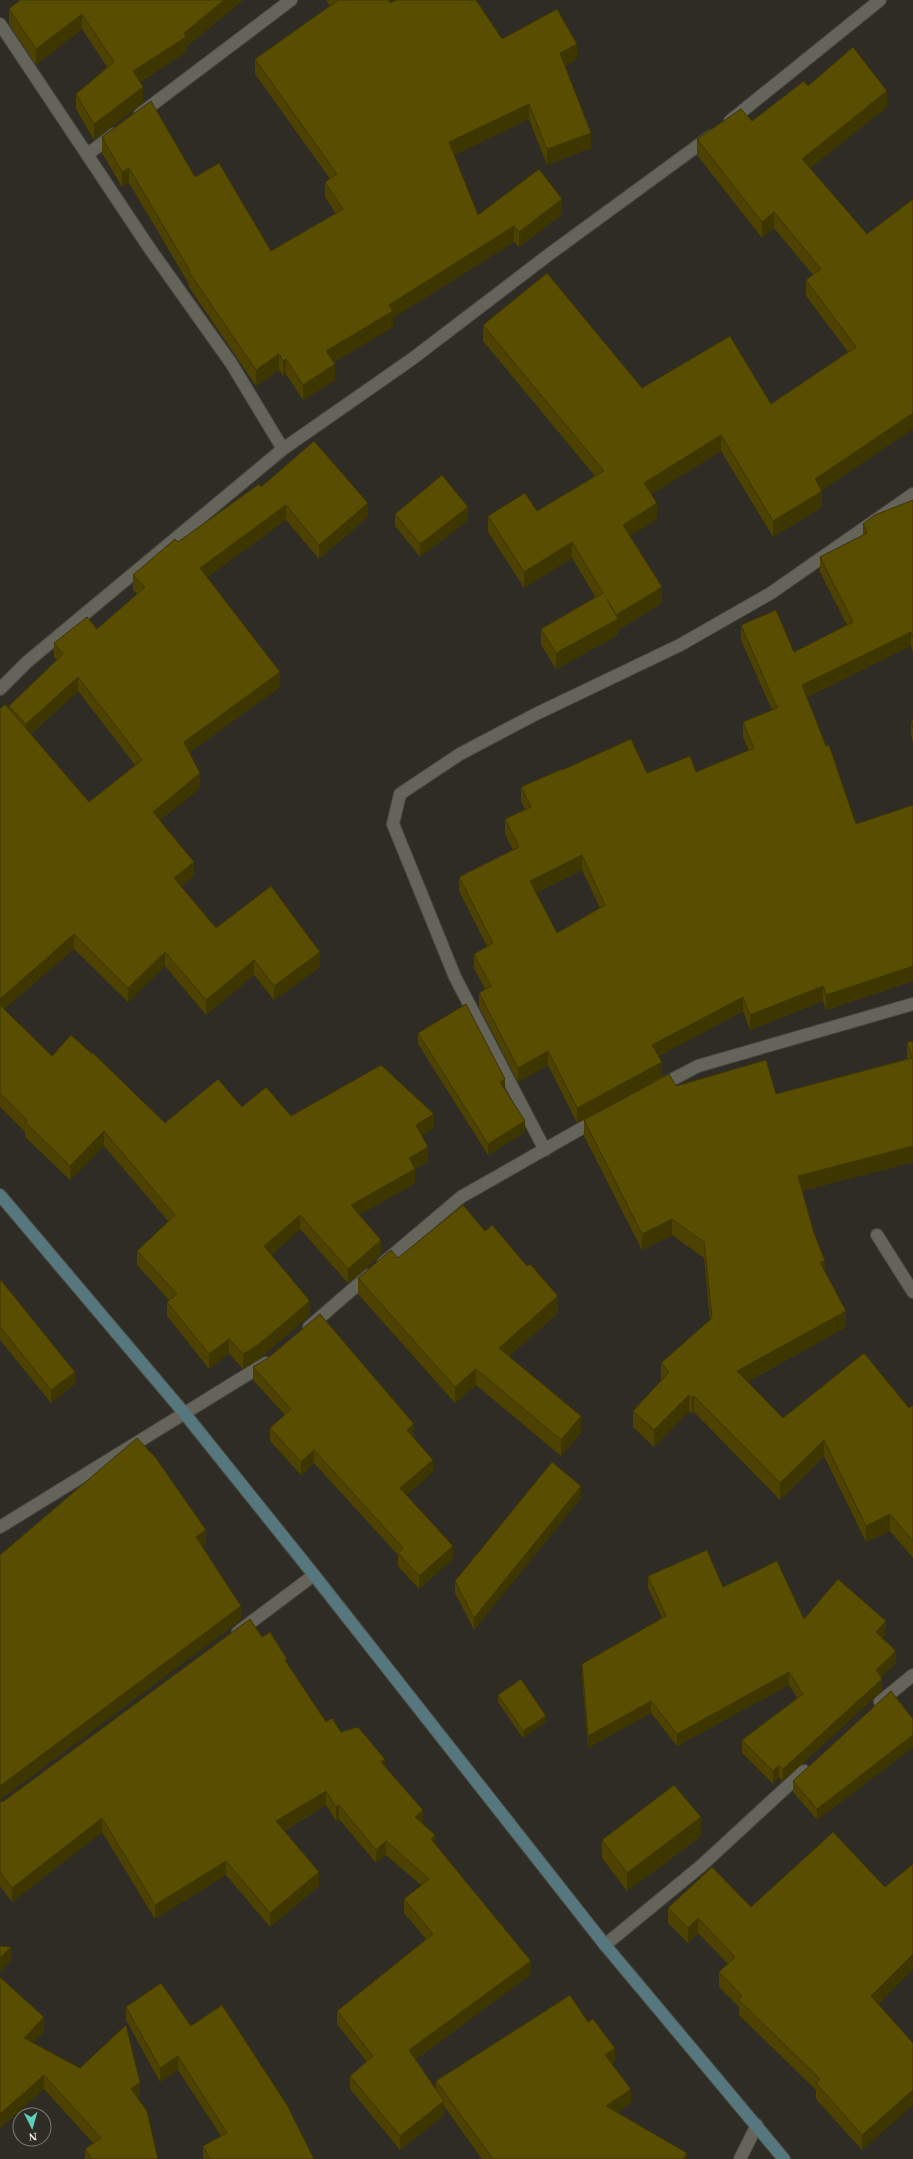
<svg xmlns="http://www.w3.org/2000/svg" width="913" height="2159" viewBox="0 0 913 2159" font-family="'Times New Roman',serif">
	<rect width="100%" height="100%" fill="#2e2c24"/>
	<g fill="none" stroke-linecap="round" stroke-linejoin="round">
		<defs>
			<path id="minor" d="M0,24L150,249L231,363L283,449
				M140,114L291,0
				M730,121L880,0
				M88,154L114,134
				M0,689L27,662L283,449L412,359L551,253L711,136
				M658,1087L698,1066L913,1004
				M545,1150L455,977L393,824L400,794L460,754L534,715L680,645L771,593L913,494
				M877,1235L913,1292
				M383,1263L461,1197L598,1119
				M309,1327L369,1275
				M0,1527L266,1363
				M238,1632L314,1575
				M880,1702L913,1675
				M605,1945L701,1866L804,1771
				M740,2159L757,2125"/>
			<path id="secondary" d="M0,1195L185,1414L314,1575L605,1945L784,2159"/>
		</defs>
		<!-- minor casing -->
		<use href="#minor" stroke="#4a4942" stroke-width="14"/>
		<!-- secondary casing -->
		<use href="#secondary" stroke="#4a4942" stroke-width="14"/>
		<!-- minor -->
		<use href="#minor" stroke="#65645a" stroke-width="12"/>
		<!-- secondary -->
		<use href="#secondary" stroke="#56777e" stroke-width="12"/>
	</g>
	<!-- wall -->
	<path fill="#4d4201" fill-rule="evenodd" d="M243,0L186,47V52L140,82L143,103L94,140L76,109V94L107,67L82,29L36,65L9,24V9Z
		M326,0H389L391,3L502,39L577,59L565,66L591,148L547,165L529,119L454,155L478,215L562,214L519,247L514,242L393,318V327L334,362L335,380L303,400L286,374L283,376L279,370L256,386L189,287V284L129,183L122,187L102,153V137L195,177L271,251L336,214L325,197V182L330,179L255,74V59L330,6Z
		M808,86L887,107L810,168L867,234L913,199L822,490V507L773,537L721,451L651,494L657,519L630,536L662,603L618,630V635L556,669L541,645V629L596,598L572,558L524,588L488,532V516L537,511L595,476L483,341V325L642,388L771,404L848,352L806,296V280L813,275L774,228L762,238L697,155V139L752,121Z
		M261,487L368,517L319,559L286,520L207,577L280,687L190,752L200,788L160,820L194,876L181,886L216,928L320,967L274,1000L254,975L206,1015L165,966L128,1002L74,949L4,1009L52,1056L165,1123L242,1107L291,1116L434,1128L422,1135L428,1162L415,1169V1183L359,1215L381,1255L348,1283L300,1229L271,1255L310,1315L259,1359L243,1369L229,1353L209,1369L167,1316V1302L169,1300L137,1265V1251L169,1222L104,1146L70,1180L25,1137V1132L0,1107V709H9V706L57,660L54,657V643L97,629L138,594L133,590V575L178,542ZM78,691L135,765L89,802L31,734Z
		M913,500V652L911,646L807,697L856,824L913,805V981L826,1010L823,1001L750,1030L743,1011L659,1056L662,1077L577,1123L548,1065L518,1082L479,1007V993L485,989L474,968V954L487,946L459,891V877L513,850L505,834V819L525,809L521,802V787L562,770L647,773L696,772L749,751L743,737V722L772,710L741,640V625L794,652L847,625L820,572V557L863,535V524ZM582,870L600,908L557,933L536,893Z
		M395,514L468,520L420,557L395,526Z
		M911,720H913V743L911,735Z
		M418,1033L505,1090L525,1132L488,1155L418,1044Z
		M913,1041V1162L802,1191L825,1271L846,1327L747,1382L783,1418L909,1408L913,1405V1558L890,1531L866,1542L824,1456L780,1500L694,1412L692,1414L689,1411L654,1447L633,1427V1411L662,1380L661,1379V1363L710,1320L704,1258L672,1235L642,1250L584,1136V1120L676,1086L776,1094L907,1059V1042Z
		M485,1231L558,1313L509,1356L581,1432L561,1456L476,1385L455,1403L358,1294V1278L398,1258Z
		M0,1279L75,1384L51,1403L0,1340Z
		M253,1367L413,1437L433,1472L406,1495L453,1559L419,1589L398,1566V1555L314,1463L301,1475L270,1441V1428L285,1415L253,1380Z
		M581,1498L474,1630L455,1593V1581Z
		M648,1576L723,1587L804,1619L886,1634L882,1638L896,1663L881,1677L882,1691L783,1781L779,1777L773,1784L742,1753V1740L797,1698L789,1685L677,1746L651,1713L588,1748L582,1677V1664L662,1618L648,1588Z
		M262,1637L287,1664L326,1722L341,1732L385,1766L423,1823L435,1844L531,1974L415,2060L436,2090V2081L615,2062L612,2064L631,2103L616,2113L687,2159H482L444,2106V2115L400,2150L350,2089V2076L367,2062L337,2024V2011L426,1939L404,1913V1899L421,1885L386,1855L376,1863L339,1819L336,1821L326,1805L284,1831L319,1886L270,1927L226,1875L155,1919L102,1832L12,1902L0,1886V1802L4,1801Z
		M498,1695L546,1722L523,1738L498,1702Z
		M913,1719V1747L817,1820L793,1792V1781Z
		M701,1836L627,1891L602,1858V1840Z
		M751,1907L913,1969L878,2004L862,2150L816,2099V2090L739,2015V2007L719,1987V1972L728,1964L698,1933L688,1943L668,1923V1908Z
		M0,1977L44,2031L32,2043L80,2068L140,2096L137,2098L158,2159H85V2149L93,2143L44,2089L0,2128Z
		M126,2007L191,2026L314,2159H203V2146L221,2136L178,2070L160,2082L126,2020Z"/>
	<!-- shaded-wall -->
	<path fill="#3e3601" d="M224,0H243L186,47V52L133,86V71L184,33Z
		M82,14V29L36,65V49Z
		M577,44V59L560,68V53Z
		M143,87V103L94,140V124Z
		M887,91V107L802,175V159Z
		M529,104V119L449,158V142Z
		M591,133V148L547,165V149Z
		M129,168V183L122,187V172Z
		M562,199V214L519,247V232Z
		M774,212V228L762,238V222Z
		M514,226V242L393,318V327L326,367V351L389,305Z
		M279,354V370L256,386V370Z
		M286,359V374L283,376V361Z
		M335,364V380L303,400V385Z
		M913,413V429L815,495V479Z
		M721,435V451L644,499V483Z
		M822,491V507L773,537V521Z
		M368,503V517L319,559V545Z
		M657,503V519L623,541V525Z
		M286,505V520L200,582V568Z
		M468,507V520L420,557V544Z
		M572,542V558L524,588V572Z
		M662,587V603L618,630V635L556,669V653L616,620V615Z
		M911,632V646L802,699V685Z
		M280,672V687L184,756V742Z
		M78,677V691L26,738V724Z
		M200,773V788L153,826V812Z
		M582,855V870L530,896V881Z
		M194,862V876L174,892V878Z
		M74,934V949L0,1013V999Z
		M165,952V966L128,1002V988Z
		M320,952V967L274,1000V986Z
		M254,960V975L206,1015V1000Z
		M913,966V981L826,1010V995Z
		M823,986V1001L750,1030V1015Z
		M743,997V1011L652,1060V1045Z
		M548,1051V1065L518,1082V1068Z
		M662,1062V1077L577,1123V1108Z
		M505,1079V1090L500,1082Z
		M434,1114V1128L416,1139V1125Z
		M525,1121V1132L488,1155V1144Z
		M104,1131V1146L70,1180V1166Z
		M913,1146V1162L798,1192V1176Z
		M428,1147V1162L415,1169V1183L351,1220V1205L409,1158Z
		M300,1215V1229L264,1261V1246Z
		M672,1219V1235L642,1250V1234Z
		M381,1240V1255L348,1283V1269Z
		M825,1261V1277L820,1262Z
		M558,1296V1313L499,1364V1348Z
		M310,1301V1315L259,1359L243,1369V1354Z
		M846,1311V1327L737,1387V1371Z
		M229,1339V1353L209,1369V1354Z
		M476,1369V1385L455,1403V1387Z
		M75,1372V1384L51,1403V1390Z
		M689,1395V1411L654,1447V1430Z
		M694,1396V1412L692,1414V1398Z
		M581,1416V1432L561,1456V1440Z
		M414,1424V1437L407,1430Z
		M824,1440V1456L780,1500V1483Z
		M314,1450V1463L301,1475V1462Z
		M433,1460V1472L400,1501V1488Z
		M581,1486V1498L474,1630V1618Z
		M890,1514V1531L866,1542V1526Z
		M206,1530V1544L196,1551V1537Z
		M453,1546V1559L419,1589V1576Z
		M241,1606V1620L0,1800V1786Z
		M886,1621V1634L876,1644V1632Z
		M896,1651V1663L876,1683V1670Z
		M789,1672V1685L677,1746V1734Z
		M882,1679V1691L783,1781V1769Z
		M651,1701V1713L588,1748V1736Z
		M546,1716V1722L523,1738V1731Z
		M913,1735V1747L817,1820V1809Z
		M385,1759V1773L381,1762Z
		M779,1765V1777L773,1784V1771Z
		M326,1791V1805L276,1835V1821Z
		M339,1805V1819L336,1821V1807Z
		M423,1810V1823L415,1831V1817Z
		M701,1817V1836L627,1891V1873Z
		M102,1818V1832L12,1902V1888Z
		M435,1835V1848L431,1839Z
		M386,1841V1855L376,1863V1850Z
		M226,1861V1875L155,1919V1905Z
		M319,1872V1886L270,1927V1913Z
		M698,1918V1933L688,1943V1928Z
		M11,1947V1961L0,1972V1958Z
		M913,1954V1969L871,2012V1996Z
		M531,1961V1974L409,2064V2050Z
		M44,2017V2031L24,2052V2038Z
		M615,2048V2062L605,2069V2055Z
		M178,2056V2070L160,2082V2068Z
		M44,2075V2089L0,2128V2114Z
		M140,2082V2096L131,2102V2089Z
		M631,2089V2103L606,2120V2106Z
		M913,2090V2105L862,2150V2135Z
		M444,2101V2115L400,2150V2136Z
		M687,2153V2159H683Z"/>
	<!-- building -->
	<path fill="#594d01" stroke="#3e3601" fill-rule="evenodd" d="M20,0H224L184,33L186,37L133,71L143,87L94,124L76,94L114,62L82,14L36,49L9,9Z
		M336,0H389L391,3L396,0H476L502,39L557,9L577,44L560,53L591,133L547,149L529,104L449,142L478,215L539,169L562,199L519,232L514,226L389,305L393,311L326,351L335,364L303,385L286,359L283,361L279,354L256,370L189,272L190,271L129,168L122,172L102,137L151,101L195,177L219,163L271,251L343,209L325,182L337,174L255,59L337,1Z
		M853,47L887,91L802,159L867,234L913,199V413L815,479L822,491L773,521L721,435L644,483L657,503L623,525L662,587L616,615L607,599L618,619L556,653L541,629L603,593L572,542L524,572L488,516L525,493L537,511L604,471L483,325L547,273L642,388L730,336L771,404L856,347L806,280L821,269L774,212L762,222L697,139L741,109L752,121L804,81L808,86Z
		M314,441L368,503L319,545L286,505L200,568L280,672L184,742L200,773L153,812L194,862L174,878L216,928L271,886L320,952L274,986L254,960L206,1000L165,952L128,988L74,934L0,999V709L5,704L89,802L142,760L78,677L26,724L9,706L63,654L54,643L87,617L97,629L145,587L133,575L175,539L178,542L259,484L261,487Z
		M442,475L468,507L420,544L395,514Z
		M913,500V638L911,632L802,685L826,746L829,745L856,824L913,805V966L826,995L823,986L750,1015L743,997L652,1045L662,1062L577,1108L548,1051L518,1068L479,993L491,986L474,954L493,943L459,877L519,847L505,819L531,807L521,787L562,769V770L631,739L647,773L690,756L696,772L754,748L743,722L777,708L741,625L776,610L794,652L853,622L820,557L867,533L863,524L875,515ZM582,855L605,905L557,933L530,881Z
		M911,720H913V728Z
		M466,1004L505,1079L500,1082L525,1121L488,1144L418,1033Z
		M0,1005L52,1056L71,1035L92,1054L93,1053L165,1123L218,1079L242,1107L266,1087L291,1116L381,1065L434,1114L416,1125L428,1147L409,1158L415,1169L351,1205L381,1240L348,1269L300,1215L264,1246L310,1301L259,1344L243,1354L229,1339L209,1354L167,1302L177,1294L137,1251L175,1215L104,1131L70,1166L25,1122L27,1120L0,1093Z
		M913,1041V1146L798,1176L814,1233L825,1261L820,1262L846,1311L737,1371L783,1418L864,1353L909,1408L913,1405V1541L890,1514L866,1526L824,1440L780,1483L694,1396L692,1398L689,1395L654,1430L633,1411L669,1372L661,1363L712,1318L704,1242L672,1219L642,1234L584,1120L669,1074L676,1086L766,1060L776,1094L912,1058L907,1042Z
		M463,1205L485,1231L492,1225L527,1266L530,1264L558,1296L499,1348L581,1416L561,1440L476,1369L455,1387L358,1278L391,1250L398,1258Z
		M0,1279L75,1372L51,1390L0,1327Z
		M320,1314L414,1424L407,1430L433,1460L400,1488L453,1546L419,1576L398,1553L403,1548L314,1450L301,1462L270,1428L291,1409L253,1367L268,1358Z
		M137,1438L156,1458L206,1530L196,1537L241,1606L0,1786V1555Z
		M552,1462L581,1486L474,1618L455,1581Z
		M707,1550L723,1587L777,1561L804,1619L838,1579L886,1621L876,1632L896,1651L876,1670L882,1679L783,1769L779,1765L773,1771L742,1740L803,1694L789,1672L677,1734L651,1701L588,1736L582,1664L666,1616L648,1576Z
		M250,1619L262,1637L270,1632L287,1659L285,1660L326,1722L332,1718L341,1732L358,1727L385,1759L381,1762L423,1810L415,1817L435,1835L431,1839L531,1961L409,2050L444,2101L400,2136L350,2076L373,2056L337,2011L433,1934L404,1899L429,1879L386,1841L376,1850L339,1805L336,1807L326,1791L276,1821L319,1872L270,1913L226,1861L155,1905L102,1818L12,1888L0,1872V1802L4,1801Z
		M521,1679L546,1716L523,1731L498,1695Z
		M891,1691L913,1719V1735L817,1809L793,1781Z
		M674,1785L701,1817L627,1873L602,1840Z
		M833,1832L885,1887L913,1864V1954L871,1996L913,2043V2090L862,2135L816,2083L820,2079L739,2000L742,1996L719,1972L735,1957L698,1918L688,1928L668,1908L712,1867L751,1907Z
		M0,1946L11,1947L0,1958Z
		M0,1977L44,2017L24,2038L80,2068L126,2025L140,2082L131,2089L147,2111L158,2159H92L85,2149L101,2138L44,2075L0,2114Z
		M161,1983L191,2026L222,2005L287,2105L314,2159H210L203,2146L227,2133L178,2056L160,2068L126,2007Z
		M570,1995L588,2022L593,2019L615,2048L605,2055L631,2089L606,2106L687,2153L683,2159H493L436,2081Z"/>
	<!-- north arrow -->
	<g transform="translate(32 2127) rotate(175)"><circle r="19" fill="#2e2c24" stroke="#7c7a73"/>
	<path d="M0-3L7 15L0 10L-7 15Z" fill="#5eceb8"/>
	<text y="-6" font-size="11" font-weight="bold" text-anchor="middle" fill="#f0efea">N</text>
	</g>
</svg>
